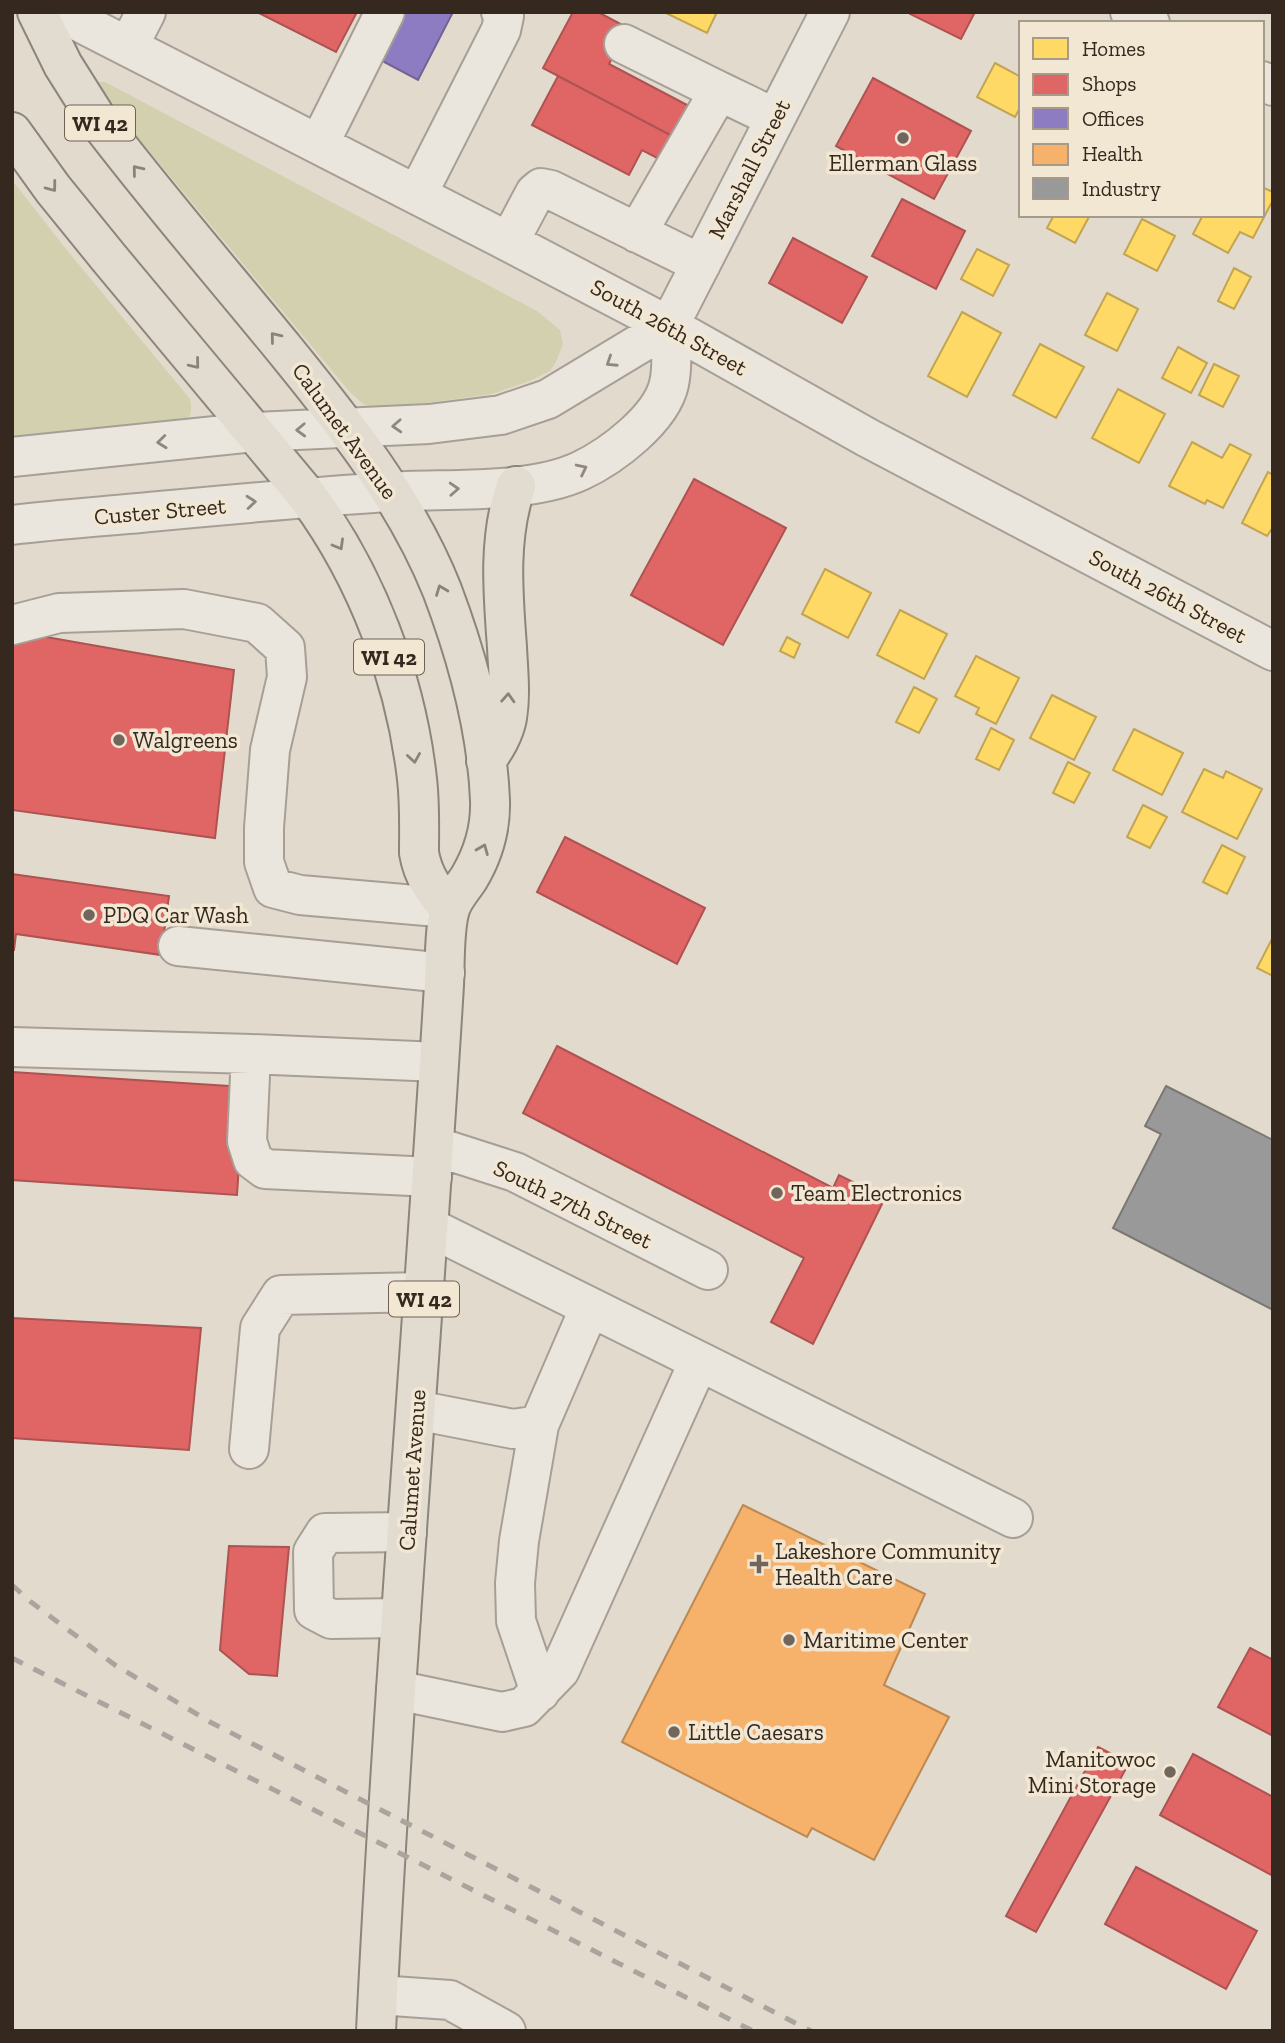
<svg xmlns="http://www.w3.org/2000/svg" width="1285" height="2043" viewBox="0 0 1285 2043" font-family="'Zilla Slab',serif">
	<rect width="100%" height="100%" fill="#e2dacc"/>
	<!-- green -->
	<path fill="#d3d0b0" d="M98,82H105L128,94L537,311L560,330L563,344L556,362L550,371L530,381L492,394L406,406L374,408L363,404L349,391L109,103L98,88Z
		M12,180L66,249L190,399C192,410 192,415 184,423L12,442Z"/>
	<!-- homes -->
	<path fill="#ffd966" stroke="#c2a451" stroke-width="2" d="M664,12H717L707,33Z
		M995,63L1021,77V106L1015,117L977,97Z
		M1262,187L1273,192V200L1253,238L1240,232L1228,253L1193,234L1203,215H1262Z
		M1054,215H1090L1075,243L1047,228Z
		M1142,219L1175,236L1157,271L1124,254Z
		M977,249L1009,265L993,296L961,279Z
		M1234,268L1251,277L1234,309L1218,301Z
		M1107,293L1138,309L1117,351L1085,335Z
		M962,312L1001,333L967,397L928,376Z
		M1040,344L1084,367L1056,418L1013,395Z
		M1178,347L1207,363L1191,393L1162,378Z
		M1214,364L1239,376L1223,407L1199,395Z
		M1118,389L1165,414L1139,463L1092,438Z
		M1192,442L1222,458L1230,444L1251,455L1223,508L1207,500L1205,504L1169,486Z
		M1268,472L1273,475V531L1271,530L1267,536L1242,523Z
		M825,569L871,593L848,638L802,614Z
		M900,610L947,634L924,679L877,655Z
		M787,637L800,644L794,658L780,651Z
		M976,656L1019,678L996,724L976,714L979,708L955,696Z
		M914,687L937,699L919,733L896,722Z
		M1052,695L1096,717L1074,760L1030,738Z
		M991,728L1014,740L999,770L976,759Z
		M1134,729L1183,753L1162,795L1113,770Z
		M1068,762L1090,773L1074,803L1053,793Z
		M1204,769L1223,778L1226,771L1262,789L1237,839L1182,812Z
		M1143,805L1167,817L1150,848L1127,837Z
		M1222,845L1245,857L1227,894L1203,882Z
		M1273,937V976L1257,968Z"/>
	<!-- shops -->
	<path fill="#e06666" stroke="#ad5351" stroke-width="2" d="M257,12H357L336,52Z
		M573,12H598L628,28L609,64L689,106L674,137L543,68Z
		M910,12H975L961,39L910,14Z
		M558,76L674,137L661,160L642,150L629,175L532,125Z
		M873,78L971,131L934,199L836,146Z
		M902,199L965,231L936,289L872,256Z
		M793,238L867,277L842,323L769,283Z
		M694,479L786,528L723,645L631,595Z
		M12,631L234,670L215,838L12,810Z
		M565,837L705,908L677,964L537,892Z
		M12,874L169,896L161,955L16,934L14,950H12Z
		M557,1046L833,1188L839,1175L885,1198L813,1344L771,1322L804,1258L523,1113Z
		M12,1072L244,1087L237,1195L12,1180Z
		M12,1318L201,1328L189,1450L12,1438Z
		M229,1546L289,1547L277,1676L249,1674L220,1650Z
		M1250,1648L1273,1660V1736L1218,1707Z
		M1098,1747L1129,1763L1036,1932L1006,1916Z
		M1193,1754L1273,1797V1876L1160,1815Z
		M1136,1867L1257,1931L1226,1989L1105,1924Z"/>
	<!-- offices -->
	<path fill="#8e7cc3" stroke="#736392" stroke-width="2" d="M396,12H453L418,80L373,56Z"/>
	<!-- health -->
	<path fill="#f6b26b" stroke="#bc8954" stroke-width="2" d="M743,1505L925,1594L884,1685L949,1717L874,1860L812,1828L807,1837L622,1742Z"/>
	<!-- industry -->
	<path fill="#999" stroke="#7b7774" stroke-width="2" d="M1166,1086L1273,1140V1310L1113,1228L1161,1134L1145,1126Z"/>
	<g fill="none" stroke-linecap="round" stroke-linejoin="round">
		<defs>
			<path id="minor" d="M60,12L509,242L669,326L868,438L1273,651
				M1130,12L1150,23
				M624,44L719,91L637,233
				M128,47L146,12
				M1262,81L1273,86
				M719,91L775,118
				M319,144L385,12
				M417,195L501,30L504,16L501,12
				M509,242L535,193L541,188L551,190L701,264
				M12,457L254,432L429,424L501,415L548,399L669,326
				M12,525C61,519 111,516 160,511C235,504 311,497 387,492C444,488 528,495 580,471C612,456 661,419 669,384C673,365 671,345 669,326L830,12
				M12,625L59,613L184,609L257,623L285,648L287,677L270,750L264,828V862L273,888L300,895L449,908
				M178,946L445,973
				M12,1047L251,1054L439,1062
				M251,1054L247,1141L253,1160L265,1169L432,1177
				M434,1146L515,1172L708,1270
				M699,1361L1013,1518
				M416,1410L513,1429L539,1425L590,1307
				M539,1425L519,1541L515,1583L516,1621L540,1692
				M249,1449L260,1328L281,1295L424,1292
				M401,1618L331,1619L314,1610L313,1552L325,1533L407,1532
				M396,1690L502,1712L524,1707L560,1670L699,1361L429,1227
				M378,1995L450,2000L506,2031"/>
			<path id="major" d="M37,12L63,65L97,119C157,198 222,273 285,350C346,425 406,500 442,590C467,656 487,728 490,800C491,829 484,853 469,878C462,889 451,900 449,913C444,933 445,963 444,985C423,1333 393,1682 376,2031
				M12,132L53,189L109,258L308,497C367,577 406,680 417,779C420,804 419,828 419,853C423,876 434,891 449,908
				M486,761C495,748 504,734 507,718C511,694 508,670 507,647C503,593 498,538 516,486"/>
		</defs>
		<!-- minor casing -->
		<use href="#minor" stroke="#a79f96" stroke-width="42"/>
		<!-- major casing -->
		<use href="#major" stroke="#8d857c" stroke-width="42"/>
		<!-- minor -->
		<use href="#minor" stroke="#eae6de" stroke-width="38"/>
		<!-- major -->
		<use href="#major" stroke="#e2dbd0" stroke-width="38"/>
		<!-- rail -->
		<path stroke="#aaa49e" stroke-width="5" stroke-dasharray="12 12" stroke-linecap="butt" d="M12,1585L31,1602L115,1665L210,1722L811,2031
			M12,1658L753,2031"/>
	</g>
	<!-- one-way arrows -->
	<defs><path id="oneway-chevron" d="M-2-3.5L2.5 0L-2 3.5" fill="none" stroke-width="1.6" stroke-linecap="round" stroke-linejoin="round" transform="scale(1.75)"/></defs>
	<g stroke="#8c8278">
		<use href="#oneway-chevron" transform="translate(137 170) rotate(-129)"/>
		<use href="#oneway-chevron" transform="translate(52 187) rotate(53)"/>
		<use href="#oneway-chevron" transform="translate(275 337) rotate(-129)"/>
		<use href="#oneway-chevron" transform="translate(195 364) rotate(51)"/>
		<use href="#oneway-chevron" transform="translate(339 545) rotate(60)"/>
		<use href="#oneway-chevron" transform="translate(441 590) rotate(-111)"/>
		<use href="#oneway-chevron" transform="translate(508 698) rotate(-87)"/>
		<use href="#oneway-chevron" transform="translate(414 758) rotate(81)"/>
		<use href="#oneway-chevron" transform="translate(483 849) rotate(-68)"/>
	</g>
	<g stroke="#90877e">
		<use href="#oneway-chevron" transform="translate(611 362) rotate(147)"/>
		<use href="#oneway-chevron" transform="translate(397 426) rotate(177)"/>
		<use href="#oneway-chevron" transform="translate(301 430) rotate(178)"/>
		<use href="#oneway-chevron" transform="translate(162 442) rotate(174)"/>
		<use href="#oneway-chevron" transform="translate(582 469) rotate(-26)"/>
		<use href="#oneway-chevron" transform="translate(454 489) rotate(-3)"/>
		<use href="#oneway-chevron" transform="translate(251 502) rotate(-5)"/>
	</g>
	<!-- markers -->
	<g fill="#72665c" stroke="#f2e7d3" stroke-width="2.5">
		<circle cx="903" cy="138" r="7"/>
		<circle cx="119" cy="740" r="7"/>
		<circle cx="89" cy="915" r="7"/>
		<circle cx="777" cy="1193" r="7"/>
		<path d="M755.5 1553.5h7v7h7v7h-7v7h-7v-7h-7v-7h7z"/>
		<circle cx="789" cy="1640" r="7"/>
		<circle cx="674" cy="1732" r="7"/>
		<circle cx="1170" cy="1772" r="7"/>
	</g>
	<g text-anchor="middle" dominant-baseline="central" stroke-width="7" stroke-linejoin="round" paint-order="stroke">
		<!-- shield labels -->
		<g fill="#f2e7d3" stroke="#6e6155" stroke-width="2">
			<rect x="65" y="105.5" width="70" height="35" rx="5"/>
			<rect x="354" y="639.5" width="70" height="35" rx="5"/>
			<rect x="389" y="1281.5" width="70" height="35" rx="5"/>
		</g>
		<g font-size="21" font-weight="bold" fill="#35281f">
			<text x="100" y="123">WI 42</text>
			<text x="389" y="657">WI 42</text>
			<text x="424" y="1299">WI 42</text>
		</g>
		<!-- poi labels -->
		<g font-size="23" fill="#35281f" stroke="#f2e7d3" text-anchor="start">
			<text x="903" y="163" text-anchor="middle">Ellerman Glass</text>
			<text x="133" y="740">Walgreens</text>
			<text x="103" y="915">PDQ Car Wash</text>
			<text x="791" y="1193">Team Electronics</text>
			<text x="775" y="1551">Lakeshore Community<tspan x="775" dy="26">Health Care</tspan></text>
			<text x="803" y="1640">Maritime Center</text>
			<text x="688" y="1732">Little Caesars</text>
			<text x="1156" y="1759" text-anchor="end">Manitowoc<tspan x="1156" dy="26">Mini Storage</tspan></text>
		</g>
		<!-- street labels -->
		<g font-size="23" fill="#35281f" stroke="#f2e7d3">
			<text transform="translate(749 169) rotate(-63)">Marshall Street</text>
			<text transform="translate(669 327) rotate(29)">South 26th Street</text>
			<text transform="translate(345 431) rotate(54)">Calumet Avenue</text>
			<text transform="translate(160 511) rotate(-5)">Custer Street</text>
			<text transform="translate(1168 596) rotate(28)">South 26th Street</text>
			<text transform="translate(573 1204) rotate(26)">South 27th Street</text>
			<text transform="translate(412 1470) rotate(-86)">Calumet Avenue</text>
		</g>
	</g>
	<!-- border -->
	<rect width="1285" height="2043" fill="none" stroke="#35281f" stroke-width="28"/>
	<!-- legend -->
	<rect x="1019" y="21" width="245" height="196" fill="#f2e7d3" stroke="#a69b8b" stroke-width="2"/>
	<rect x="1033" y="38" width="35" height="21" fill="#ffd966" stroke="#a69b8b" stroke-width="2"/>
	<text x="1082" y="56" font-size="21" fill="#35281f">Homes</text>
	<rect x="1033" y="74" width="35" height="21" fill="#e06666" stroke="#a69b8b" stroke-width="2"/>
	<text x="1082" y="91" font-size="21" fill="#35281f">Shops</text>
	<rect x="1033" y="108" width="35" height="21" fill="#8e7cc3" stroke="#a69b8b" stroke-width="2"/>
	<text x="1082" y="126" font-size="21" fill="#35281f">Offices</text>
	<rect x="1033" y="144" width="35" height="21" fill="#f6b26b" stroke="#a69b8b" stroke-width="2"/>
	<text x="1082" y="161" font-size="21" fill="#35281f">Health</text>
	<rect x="1033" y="178" width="35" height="21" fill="#999999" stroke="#a69b8b" stroke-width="2"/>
	<text x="1082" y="196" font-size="21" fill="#35281f">Industry</text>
</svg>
